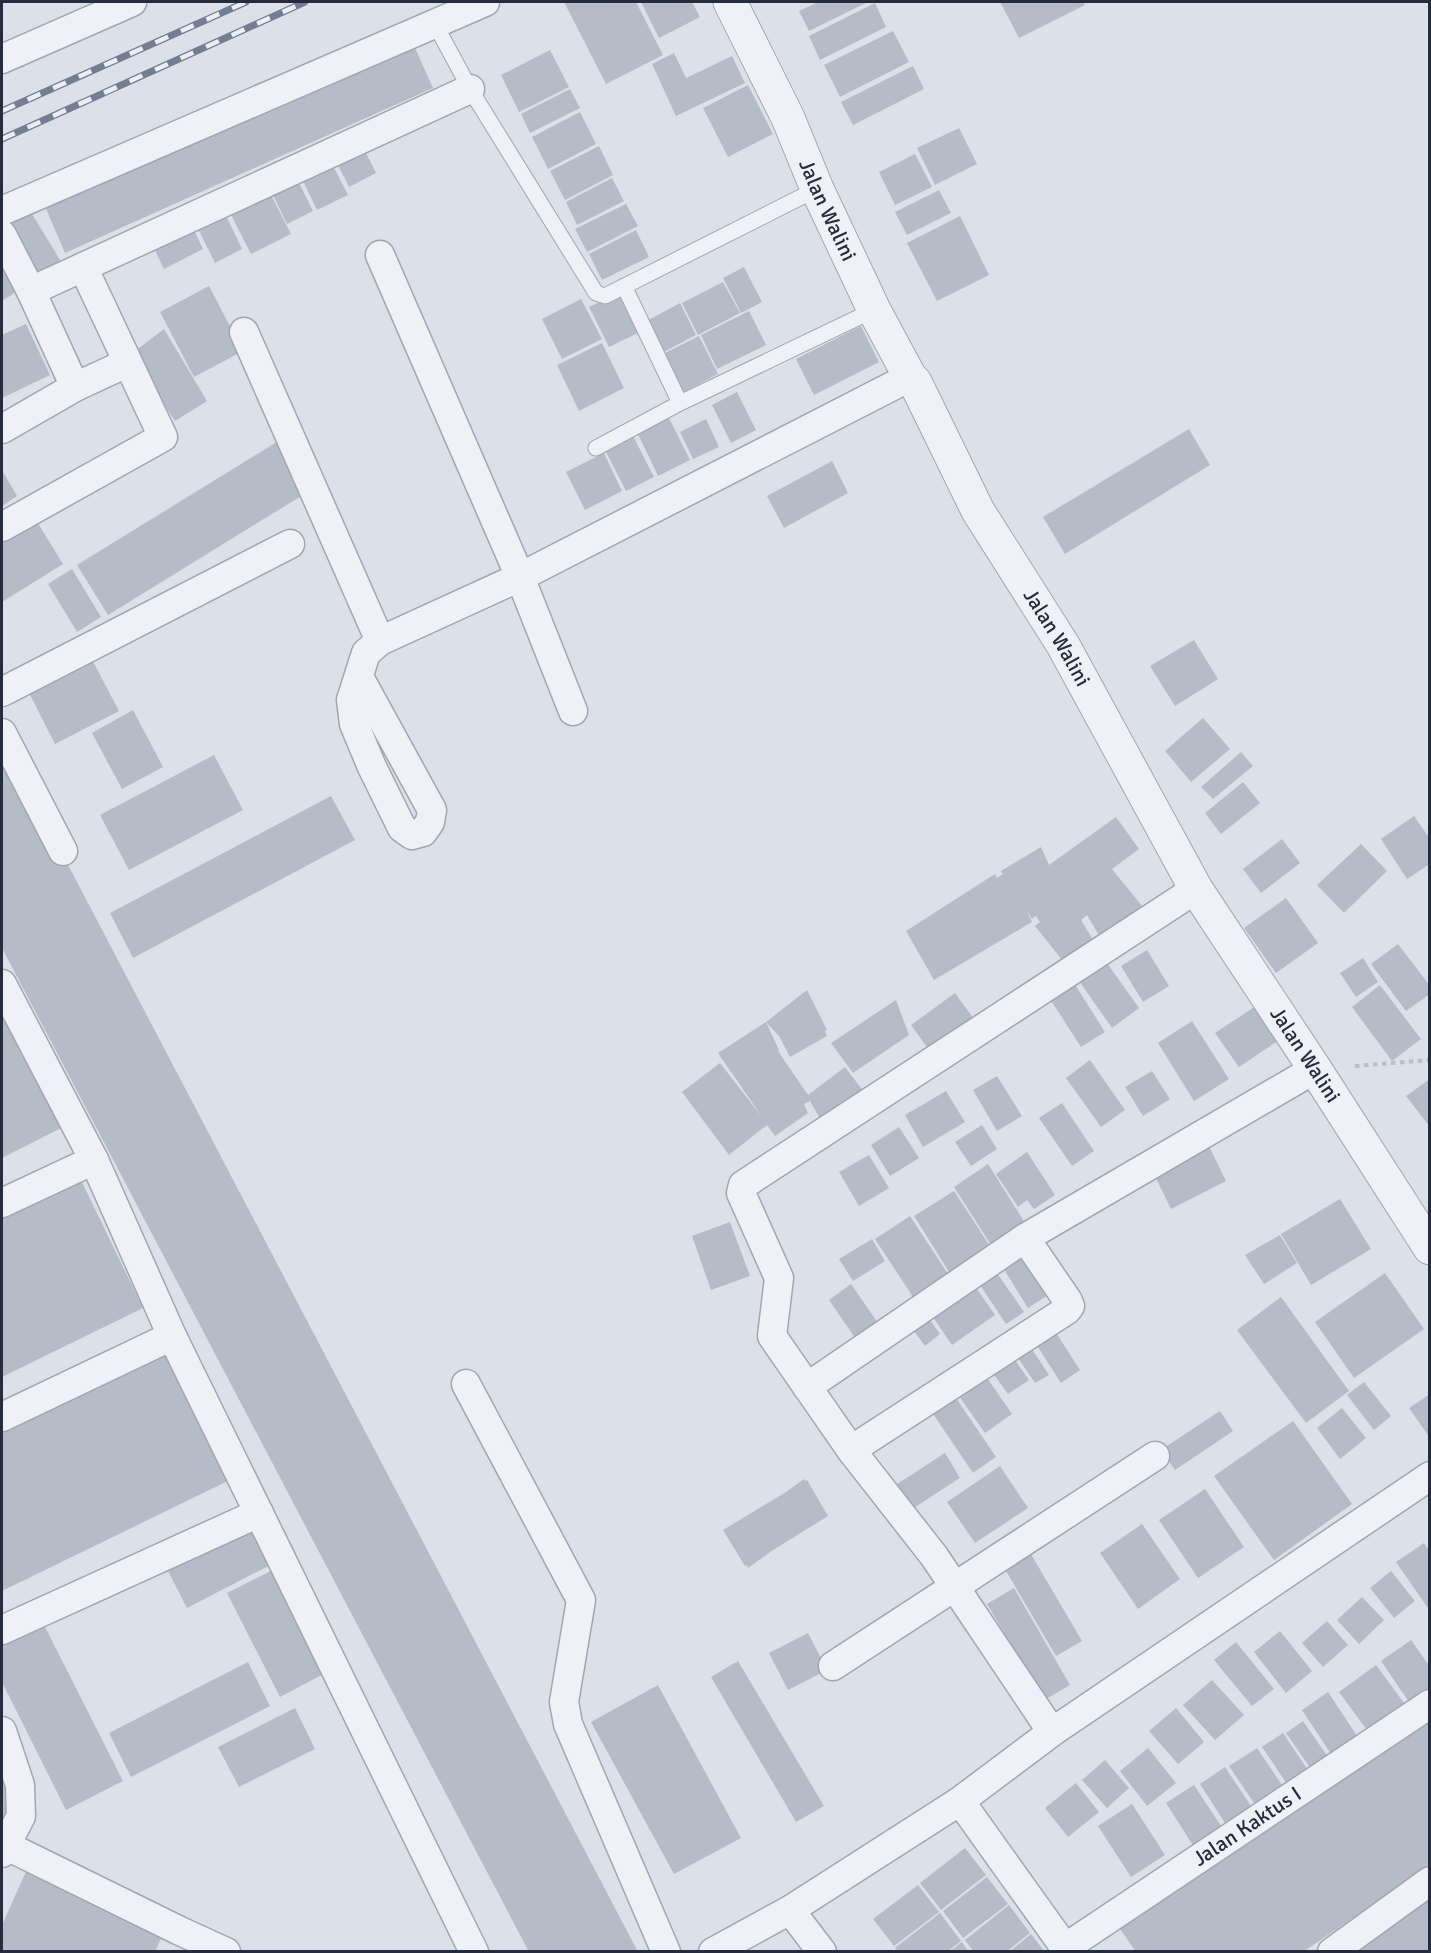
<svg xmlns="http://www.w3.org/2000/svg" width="1431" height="1953" viewBox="0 0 1431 1953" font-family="Signika,sans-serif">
	<rect width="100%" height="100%" fill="#dce0e8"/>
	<!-- building -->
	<path fill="#b6bbc8" d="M564,2H636L663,55L606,84Z
		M641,2H692L700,17L659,38Z
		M818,2H868L809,31L799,11Z
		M1000,2H1083L1085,5L1019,38Z
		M875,3L886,27L820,60L809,36Z
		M893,31L909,62L840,97L824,65Z
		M411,39L433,88L65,253L44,204Z
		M550,50L569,87L519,112L501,75Z
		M674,53L686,78L732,56L745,83L676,116L652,64Z
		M913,66L924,89L853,125L841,102Z
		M748,85L773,134L728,157L703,108Z
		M570,89L580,108L530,133L521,114Z
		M580,112L596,144L548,169L532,137Z
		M959,128L977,164L935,185L917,148Z
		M360,141L376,173L349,187L333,155Z
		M599,146L613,175L565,200L550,171Z
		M915,154L932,187L895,205L879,172Z
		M328,156L348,195L317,210L298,171Z
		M294,173L313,211L287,224L268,185Z
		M612,178L624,201L577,225L566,202Z
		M266,185L291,234L251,254L226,205Z
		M939,190L951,213L907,235L895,212Z
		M626,204L638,226L587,252L575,229Z
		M221,205L242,249L215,263L193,219Z
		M29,209L65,268L43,282L7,222Z
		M960,216L989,275L937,301L907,243Z
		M190,222L203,249L164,269L151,242Z
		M636,230L649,257L602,280L589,254Z
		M6,263L22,288L2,301V266Z
		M744,267L762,302L741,313L723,278Z
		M723,282L740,313L698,335L682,303Z
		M209,286L243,351L194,377L160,312Z
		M624,290L644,330L609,347L589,307Z
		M581,299L602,339L562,359L542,319Z
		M680,303L696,335L658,355L643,323Z
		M749,311L766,345L717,369L701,335Z
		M26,324L50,375L2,398V335Z
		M861,326L879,362L814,395L796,359Z
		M164,329L207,401L175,421L131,354Z
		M699,336L718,374L678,395L659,356Z
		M602,343L624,388L579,411L557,365Z
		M737,392L756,430L731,443L712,405Z
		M667,414L690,460L658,476L636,430Z
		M706,419L719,447L693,459L680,432Z
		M1189,429L1210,465L1065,554L1043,517Z
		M633,436L654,477L626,491L605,450Z
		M280,440L311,490L108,615L77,565Z
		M604,453L622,491L585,510L566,472Z
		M832,461L848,493L784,528L767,496Z
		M2,470L17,496L2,506Z
		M31,512L63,564L2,602V530Z
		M72,569L101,617L77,632L48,584Z
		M1194,640L1218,679L1175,706L1150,666Z
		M88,652L119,711L55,744L25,685Z
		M133,710L163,767L122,789L92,733Z
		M1203,718L1230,749L1191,782L1165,751Z
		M2,739L637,1950L634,1952H529L2,948Z
		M1241,752L1253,766L1213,799L1201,787Z
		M214,755L243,810L129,870L100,815Z
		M1243,782L1260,803L1221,834L1205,813Z
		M331,796L355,840L133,958L110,913Z
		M1414,816L1430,839V864L1407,879L1381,839Z
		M1116,817L1139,849L1112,869L1142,906L1100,937L1087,915L1081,920L1098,948L1067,966L1035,926L1040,922L1036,916L1032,919L1026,910L1032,922L934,980L906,931L995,874L997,878L1003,874L1001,871L1041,847L1049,865Z
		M1282,839L1300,863L1261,893L1243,869Z
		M1361,844L1387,871L1344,913L1317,885Z
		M1286,898L1318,943L1276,973L1244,928Z
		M1398,944L1430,986V994L1406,1011L1371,964Z
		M1147,950L1169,986L1143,1002L1121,966Z
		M1363,958L1378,982L1356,997L1340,973Z
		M1104,959L1139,1008L1112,1028L1077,978Z
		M1074,983L1105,1032L1081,1047L1050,999Z
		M1380,985L1421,1039L1392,1061L1352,1007Z
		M2,989L69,1124L2,1158Z
		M807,990L827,1030L825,1031L827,1036L790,1057L779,1036L766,1022L779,1050L778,1051L808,1095L845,1067L868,1097L826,1129L810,1101L804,1104L808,1113L775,1136L767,1125L729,1155L682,1092L720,1063L762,1117L718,1053L766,1022Z
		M955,993L979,1026L935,1058L911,1025Z
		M896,1000L909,1035L853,1073L831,1043Z
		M1262,1002L1285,1036L1239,1067L1215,1033Z
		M1192,1021L1229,1079L1194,1101L1158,1043Z
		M1090,1060L1125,1110L1101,1127L1066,1078Z
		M1152,1071L1170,1099L1143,1116L1125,1087Z
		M997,1076L1022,1116L997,1131L973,1090Z
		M1430,1079V1127L1406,1096Z
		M946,1091L965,1122L923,1147L905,1115Z
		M1062,1103L1094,1151L1072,1166L1039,1118Z
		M982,1125L997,1149L971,1166L955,1142Z
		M899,1127L919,1158L890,1176L871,1145Z
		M1206,1140L1226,1181L1171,1209L1151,1168Z
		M1027,1152L1055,1195L1034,1209L1027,1200L1018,1207L996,1174Z
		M869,1155L889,1188L859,1206L839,1172Z
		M988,1164L1027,1226L993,1248L954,1187Z
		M77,1172L143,1308L2,1377V1210Z
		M954,1191L992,1249L951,1275L914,1216Z
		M1340,1199L1371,1249L1311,1285L1281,1234Z
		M910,1216L948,1274L913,1297L875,1239Z
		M730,1222L750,1276L711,1290L692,1236Z
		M1280,1235L1297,1263L1264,1284L1245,1255Z
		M872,1239L885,1261L853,1281L839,1259Z
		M1028,1245L1056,1290L1028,1308L1000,1263Z
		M995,1270L1024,1312L1006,1324L978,1282Z
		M1385,1273L1424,1329L1354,1378L1315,1322Z
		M970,1279L995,1315L952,1345L928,1310Z
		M851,1284L882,1329L860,1345L829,1300Z
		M1281,1297L1349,1391L1306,1423L1237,1330Z
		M922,1309L940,1334L925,1346L906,1320Z
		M1053,1328L1080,1370L1061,1383L1034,1341Z
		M1026,1340L1049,1375L1035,1383L1012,1349Z
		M170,1341L236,1477L2,1591V1423Z
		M1008,1350L1029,1380L1008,1394L987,1365Z
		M981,1369L1012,1414L985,1433L954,1389Z
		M1364,1382L1391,1416L1374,1430L1347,1395Z
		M950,1389L996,1457L973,1473L927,1405Z
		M1430,1394V1438L1409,1408Z
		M1342,1408L1366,1438L1340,1459L1317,1428Z
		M1220,1411L1233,1431L1175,1470L1161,1450Z
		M1293,1421L1352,1504L1274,1560L1214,1476Z
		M945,1453L960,1478L909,1511L894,1486Z
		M1000,1466L1028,1508L975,1543L947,1502Z
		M804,1479L805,1481L807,1480L828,1516L773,1550L748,1568L747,1565L745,1566L723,1530L786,1492Z
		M1205,1489L1244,1547L1198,1578L1159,1520Z
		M259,1523L278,1561L187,1608L167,1569Z
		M1142,1524L1180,1579L1138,1609L1100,1553Z
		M1424,1543L1430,1552V1611L1396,1562Z
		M1025,1544L1082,1641L1056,1656L999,1559Z
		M281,1566L333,1669L280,1697L227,1593Z
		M1391,1571L1415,1601L1394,1618L1370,1588Z
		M1014,1588L1070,1685L1044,1700L987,1604Z
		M1362,1597L1384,1620L1359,1644L1337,1620Z
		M1327,1621L1348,1645L1323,1667L1302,1643Z
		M43,1623L123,1781L66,1810L2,1682V1644Z
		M1280,1631L1312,1671L1286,1693L1254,1652Z
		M808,1633L827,1670L788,1690L769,1653Z
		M1411,1640L1430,1667V1688L1409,1702L1381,1661Z
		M1236,1642L1274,1689L1252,1706L1214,1660Z
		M738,1661L824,1806L796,1822L711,1677Z
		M248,1662L270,1706L131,1777L109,1733Z
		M1376,1665L1404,1703L1367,1730L1339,1692Z
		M1212,1680L1244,1715L1215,1740L1183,1705Z
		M658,1685L741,1838L674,1874L591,1722Z
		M1328,1692L1359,1739L1333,1757L1302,1710Z
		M295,1708L315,1749L239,1787L218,1747Z
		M1176,1708L1204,1742L1178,1764L1149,1731Z
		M1430,1709V1865L1303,1952H1136L1116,1923Z
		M1303,1721L1328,1757L1311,1769L1286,1733Z
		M1283,1733L1308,1770L1287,1784L1262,1747Z
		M1148,1748L1176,1783L1147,1806L1120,1771Z
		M1257,1748L1284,1788L1256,1806L1229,1766Z
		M1105,1760L1129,1788L1107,1808L1082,1780Z
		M2,1766L13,1818L2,1827Z
		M1225,1767L1253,1809L1227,1826L1200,1784Z
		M1076,1783L1099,1812L1068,1837L1045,1808Z
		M1194,1785L1223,1829L1194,1847L1166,1803Z
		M1132,1804L1165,1855L1131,1877L1098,1826Z
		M965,1848L986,1875L941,1910L920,1883Z
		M28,1867L166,1927L155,1952H2V1925Z
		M987,1877L1008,1904L963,1938L943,1911Z
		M918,1885L939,1912L894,1946L873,1919Z
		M1430,1894V1952H1346Z
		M1009,1905L1030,1933L1006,1952H974L965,1940Z
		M940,1913L961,1941L947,1952H898L895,1948Z
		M1031,1934L1045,1952H1009Z
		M962,1942L969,1952H949Z"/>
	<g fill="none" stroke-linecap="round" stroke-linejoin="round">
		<defs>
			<path id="service" d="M435,24L470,89L596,293L605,296L817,189
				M624,286L680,403
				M596,448L680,403L874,310"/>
			<g id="minor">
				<path d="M2,59L132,2"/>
				<path d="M2,211L485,2"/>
				<path d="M2,235L31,291"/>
				<path d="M380,255L520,577L573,711"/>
				<path d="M244,332L380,641"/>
				<path d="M75,387L127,363"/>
				<path d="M2,429L75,387L31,291L470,89"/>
				<path d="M2,527L163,437L83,267"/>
				<path d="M359,677L432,810L430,822L423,832L412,835L402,828L372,767L354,724L351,700L366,653L380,641L520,577L910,377"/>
				<path d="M2,692L290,544"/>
				<path d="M2,733L63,851"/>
				<path d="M2,984L94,1160L172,1336L474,1952"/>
				<path d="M2,1203L94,1160"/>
				<path d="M466,1384L581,1600L564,1702L568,1724L666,1952"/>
				<path d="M807,1387L1025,1238L1315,1069"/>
				<path d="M2,1417L172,1336"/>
				<path d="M851,1450L1067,1310L1070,1306L1068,1301L1025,1238"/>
				<path d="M2,1630L259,1513"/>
				<path d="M833,1666L1155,1456"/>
				<path d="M2,1731L20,1785L21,1816L2,1853"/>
				<path d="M1052,1732L934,1556L851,1450L772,1336L779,1278L741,1193L743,1185L1196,889"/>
				<path d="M960,1801L1068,1952"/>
				<path d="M5,1845L180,1931L226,1952"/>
				<path d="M790,1910L822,1952"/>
				<path id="s1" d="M1065,1948L1430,1704"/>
				<path d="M713,1952L790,1910L960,1801L1052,1732L1430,1476"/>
				<path d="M1332,1952L1430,1881"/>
			</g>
			<g id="tertiary">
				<path id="s2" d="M730,2L788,118L817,189L874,310L910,377L915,382L978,511L1063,645L1196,889L1315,1069L1430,1248"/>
			</g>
		</defs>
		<!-- service casing -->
		<use href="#service" stroke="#a1a6b2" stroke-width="17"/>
		<!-- minor casing -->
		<use href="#minor" stroke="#a1a6b2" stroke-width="31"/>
		<!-- tertiary casing -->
		<use href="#tertiary" stroke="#a1a6b2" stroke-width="35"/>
		<!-- path -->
		<path stroke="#babec6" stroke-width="4" stroke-dasharray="4.5 4.5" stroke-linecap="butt" d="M1355,1066L1430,1060"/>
		<!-- service -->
		<use href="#service" stroke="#eff1f6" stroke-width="15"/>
		<!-- minor -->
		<use href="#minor" stroke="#eff1f6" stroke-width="28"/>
		<!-- tertiary -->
		<use href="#tertiary" stroke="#eff1f6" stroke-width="33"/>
		<defs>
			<path id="rail" d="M2,111L246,2
				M2,139L305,2"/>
		</defs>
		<!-- rail casing -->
		<use href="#rail" stroke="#747e92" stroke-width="7"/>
		<!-- rail -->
		<use href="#rail" stroke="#ebeff5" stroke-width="4.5" stroke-dasharray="14" stroke-linecap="butt"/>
	</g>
	<g text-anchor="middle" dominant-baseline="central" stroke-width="4.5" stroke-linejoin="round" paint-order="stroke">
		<!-- street labels -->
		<g font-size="21" fill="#252c3f" stroke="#ebeff5">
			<text stroke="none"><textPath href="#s2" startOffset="230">Jalan Walini</textPath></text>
			<text stroke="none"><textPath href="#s2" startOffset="716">Jalan Walini</textPath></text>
			<text stroke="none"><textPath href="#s2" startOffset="1202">Jalan Walini</textPath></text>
			<text stroke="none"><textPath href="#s1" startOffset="219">Jalan Kaktus I</textPath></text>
		</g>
	</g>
	<!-- border -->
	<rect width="1431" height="1953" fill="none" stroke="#252c3f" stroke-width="6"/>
</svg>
